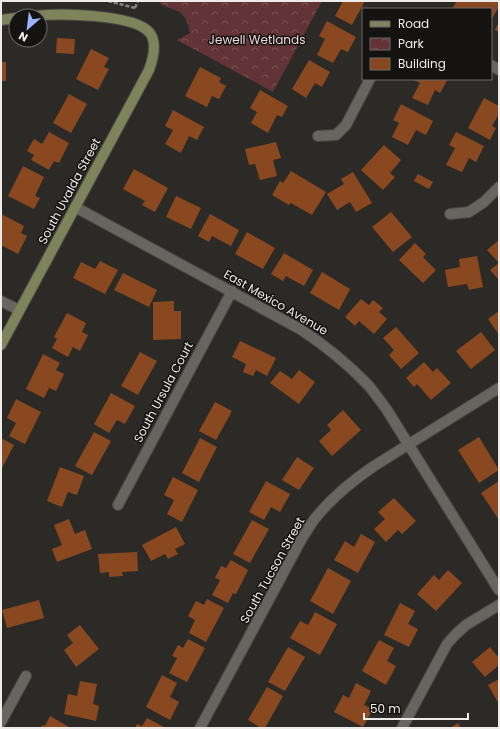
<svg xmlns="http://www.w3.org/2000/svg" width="500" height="729" viewBox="0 0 500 729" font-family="Poppins,sans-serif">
	<defs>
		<pattern id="park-crowns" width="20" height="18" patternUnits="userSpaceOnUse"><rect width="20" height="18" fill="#623337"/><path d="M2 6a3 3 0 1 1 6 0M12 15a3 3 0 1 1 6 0" fill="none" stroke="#795154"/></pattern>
	</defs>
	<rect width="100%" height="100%" fill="#2c2a26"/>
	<!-- park -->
	<path fill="url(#park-crowns)" d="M158,1H322L273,92L177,40L190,33C188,24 186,13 175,10C168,7 163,7 158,1Z"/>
	<!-- building -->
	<path fill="#894820" d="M343,1H365L352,25L335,16Z
		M457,1H499V6L491,21V9H456L453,7Z
		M327,21L356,37L348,52L341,49L333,63L317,55L325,39L319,36Z
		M499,22V32L495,30Z
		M57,38L75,39L74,54L56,53Z
		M91,49L109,58L104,67L109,69L98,90L76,79Z
		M309,60L330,72L322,87L315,83L306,98L292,89Z
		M1,62H6V81H1Z
		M200,67L221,78L219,82L226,86L219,99L212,96L207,107L185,96Z
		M412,79H448L440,93L435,90L428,105L412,98L420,83Z
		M260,90L288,106L282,117L277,115L268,133L251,123L257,112L250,108Z
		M69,94L87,104L71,133L53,123Z
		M484,98L499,106V114L492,126L496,128L490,140L468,128Z
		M401,104L433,121L426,135L416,130L408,145L392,137L399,123L393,120Z
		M173,110L204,127L197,140L189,136L181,153L165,144L173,130L165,126Z
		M49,132L69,143L59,163L54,161L49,170L31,160L34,155L27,151L34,139L42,144Z
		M456,132L484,146L476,162L469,158L462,172L446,165L455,148L449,145Z
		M276,142L281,158L273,160L277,176L260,180L255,164L249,165L245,149Z
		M384,145L401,160L390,173L395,177L383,190L361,170Z
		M23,166L44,177L35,196L40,198L34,209L8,196Z
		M134,169L168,188L155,212L142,205L145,201L123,189Z
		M291,171L326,192L312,215L291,203L289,205L272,195L280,181L283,183Z
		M353,172L372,203L356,212L350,202L337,210L327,194L344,184L341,179Z
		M418,174L433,182L429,189L414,181Z
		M176,196L201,208L191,229L166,217Z
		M391,212L412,237L393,252L372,227Z
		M1,214L24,226L21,233L27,236L18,254L1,245Z
		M210,214L239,230L231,246L212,236L209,242L198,236Z
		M247,232L275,248L263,269L235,254Z
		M499,240V280L490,270L499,263L487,250Z
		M415,243L426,254L423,257L436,270L423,283L399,260Z
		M284,253L313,270L304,286L286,276L283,281L271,274Z
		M477,256L483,287L469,290L467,284L448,287L445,270L460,267L459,259Z
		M100,261L118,270L105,294L73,278L81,262L95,269Z
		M322,272L350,289L339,310L310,293Z
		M123,273L157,290L149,307L114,290Z
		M361,299L369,305L373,300L383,308L379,312L387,319L374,334L359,321L355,326L345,317Z
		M174,301V311H181V339L153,340V302Z
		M499,311V335L488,319Z
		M67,313L86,323L82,332L88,335L80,351L73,347L68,357L52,348L57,339L54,337Z
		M396,327L419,353L401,369L389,355L394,350L383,338Z
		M481,332L495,350L471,369L456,351Z
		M240,341L276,358L267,376L256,370L253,376L243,372L246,364L232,357Z
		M140,352L157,361L138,395L121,386Z
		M43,354L60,363L56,370L64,374L56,391L49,388L44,398L26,389Z
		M424,362L433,372L437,368L451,383L431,400L417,384L414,387L406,378Z
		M299,370L315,382L299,404L270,383L280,371L292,379Z
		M111,393L135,406L125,424L117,420L109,433L94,424Z
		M16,399L41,412L25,444L9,436L16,423L7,418Z
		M215,402L232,411L216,440L199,431Z
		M343,410L361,430L332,456L319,441L331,430L327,425Z
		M94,432L111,441L92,475L75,466Z
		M479,437L499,470L479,483L458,450Z
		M1,438L14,445L2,468L1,467Z
		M200,438L217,447L199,482L182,473Z
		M297,457L314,468L299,490L282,480Z
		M60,467L84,476L77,495L68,492L62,507L47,501Z
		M173,477L198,490L182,522L167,514L174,500L164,495Z
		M266,481L290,494L280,512L271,507L264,520L249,512Z
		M499,481V520L481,493Z
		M394,498L416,521L402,534L398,530L386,542L374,529L385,519L378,512Z
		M69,519L75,534L85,530L92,549L57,562L52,549L62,545L54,525Z
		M252,520L269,529L250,563L233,554Z
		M176,527L185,544L175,549L178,554L168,559L165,554L151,561L142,545Z
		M361,534L375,542L358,573L334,560L345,541L354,547Z
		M137,552L138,571L122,572L123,576L109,577V572L100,573L98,554Z
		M231,560L248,570L236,594L233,593L228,603L212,595L220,580L215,578L221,566L226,568Z
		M328,568L351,581L333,614L310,601Z
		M448,570L462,583L436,611L417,594L434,575L439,580Z
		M207,599L224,608L206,642L189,633L195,620L188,616L196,601L204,605Z
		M39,600L44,618L7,628L2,610Z
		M400,603L415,611L408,624L418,629L409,647L384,635Z
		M315,612L337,624L320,655L290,638L300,621L308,625Z
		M80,625L99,649L76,667L64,650L73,643L67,635Z
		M188,639L205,648L187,682L169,673L177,658L172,656L178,645L183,648Z
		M379,640L394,648L387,661L396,666L386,685L362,671Z
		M288,647L305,657L285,691L268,682Z
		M490,647L499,658V665L485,677L472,662Z
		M162,675L177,683L170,697L179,702L170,720L146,707Z
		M499,679V704L488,685Z
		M80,681L97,684L93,704L99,706L96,721L64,714L68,694L77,696Z
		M356,683L371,691L364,705L373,709L363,727L334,712L343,695L349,698Z
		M267,687L283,696L265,728H261L248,720Z
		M50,716L71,728H41L42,725L45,726Z
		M147,718L164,727L163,728H135L137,724L142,726Z
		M458,723L461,728H450Z"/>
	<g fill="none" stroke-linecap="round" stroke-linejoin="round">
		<defs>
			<path id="street" d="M491,65L499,70
				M318,136L336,135L346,125L370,79
				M75,207L300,329C326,346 347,363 368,385C375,393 381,402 387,410L499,590
				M450,214L469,212L484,202L499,187
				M1,301L19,310
				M118,505L232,291
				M1,722L26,676
				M200,728L301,540C305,534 309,527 313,521C330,499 352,481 374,466L499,388
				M402,728L447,644L456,634L466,625L499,605"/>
			<path id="secondary" d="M1,20L16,18
				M1,345L149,70C153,59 158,42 149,32C133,14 58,13 35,16"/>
		</defs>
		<!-- street casing -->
		<use href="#street" stroke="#494744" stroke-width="12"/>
		<!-- secondary casing -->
		<use href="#secondary" stroke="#494744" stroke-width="12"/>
		<!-- path -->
		<path stroke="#868481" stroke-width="2.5" stroke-dasharray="4 2" stroke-linecap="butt" d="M108,1L135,8
			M135,8L138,1"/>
		<!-- street -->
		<use href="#street" stroke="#676560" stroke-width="10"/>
		<!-- secondary -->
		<use href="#secondary" stroke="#7d835a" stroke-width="10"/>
	</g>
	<g text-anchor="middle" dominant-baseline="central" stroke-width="3" stroke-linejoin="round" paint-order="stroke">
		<!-- park labels -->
		<g font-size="12" fill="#efd8d9" stroke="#141311">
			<text x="257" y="39">Jewell Wetlands</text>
		</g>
		<!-- street labels -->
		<g font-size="12" fill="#eeecea" stroke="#141311">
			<text transform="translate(69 191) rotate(-62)">South Uvalda Street</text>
			<text transform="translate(276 302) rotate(30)">East Mexico Avenue</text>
			<text transform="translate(163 392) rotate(-62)">South Ursula Court</text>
			<text transform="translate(272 570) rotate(-61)">South Tucson Street</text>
		</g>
	</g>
	<!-- border -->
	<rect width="500" height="729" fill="none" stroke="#eeecea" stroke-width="4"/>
	<!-- legend -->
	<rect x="362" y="8" width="130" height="72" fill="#141311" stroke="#6b6a68"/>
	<rect x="370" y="21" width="20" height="6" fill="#7d835a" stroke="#6b6a68"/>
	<text x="398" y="28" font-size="12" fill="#eeecea">Road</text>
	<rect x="370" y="38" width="20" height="12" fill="url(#park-crowns)" stroke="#6b6a68"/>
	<text x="398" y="48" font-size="12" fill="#eeecea">Park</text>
	<rect x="370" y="58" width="20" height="12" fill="#894820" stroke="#6b6a68"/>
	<text x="398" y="68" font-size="12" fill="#eeecea">Building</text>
	<!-- north arrow -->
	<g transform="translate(28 28) rotate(208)"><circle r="19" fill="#141311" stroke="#6b6a68"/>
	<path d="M0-3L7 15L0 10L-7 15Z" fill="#9db4fd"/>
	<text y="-6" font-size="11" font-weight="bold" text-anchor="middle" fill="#eeecea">N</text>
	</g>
	<!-- scale -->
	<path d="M364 713v6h104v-6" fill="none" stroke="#eeecea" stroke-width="2"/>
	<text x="370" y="713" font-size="12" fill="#eeecea" stroke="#141311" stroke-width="3" paint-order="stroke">50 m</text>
</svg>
